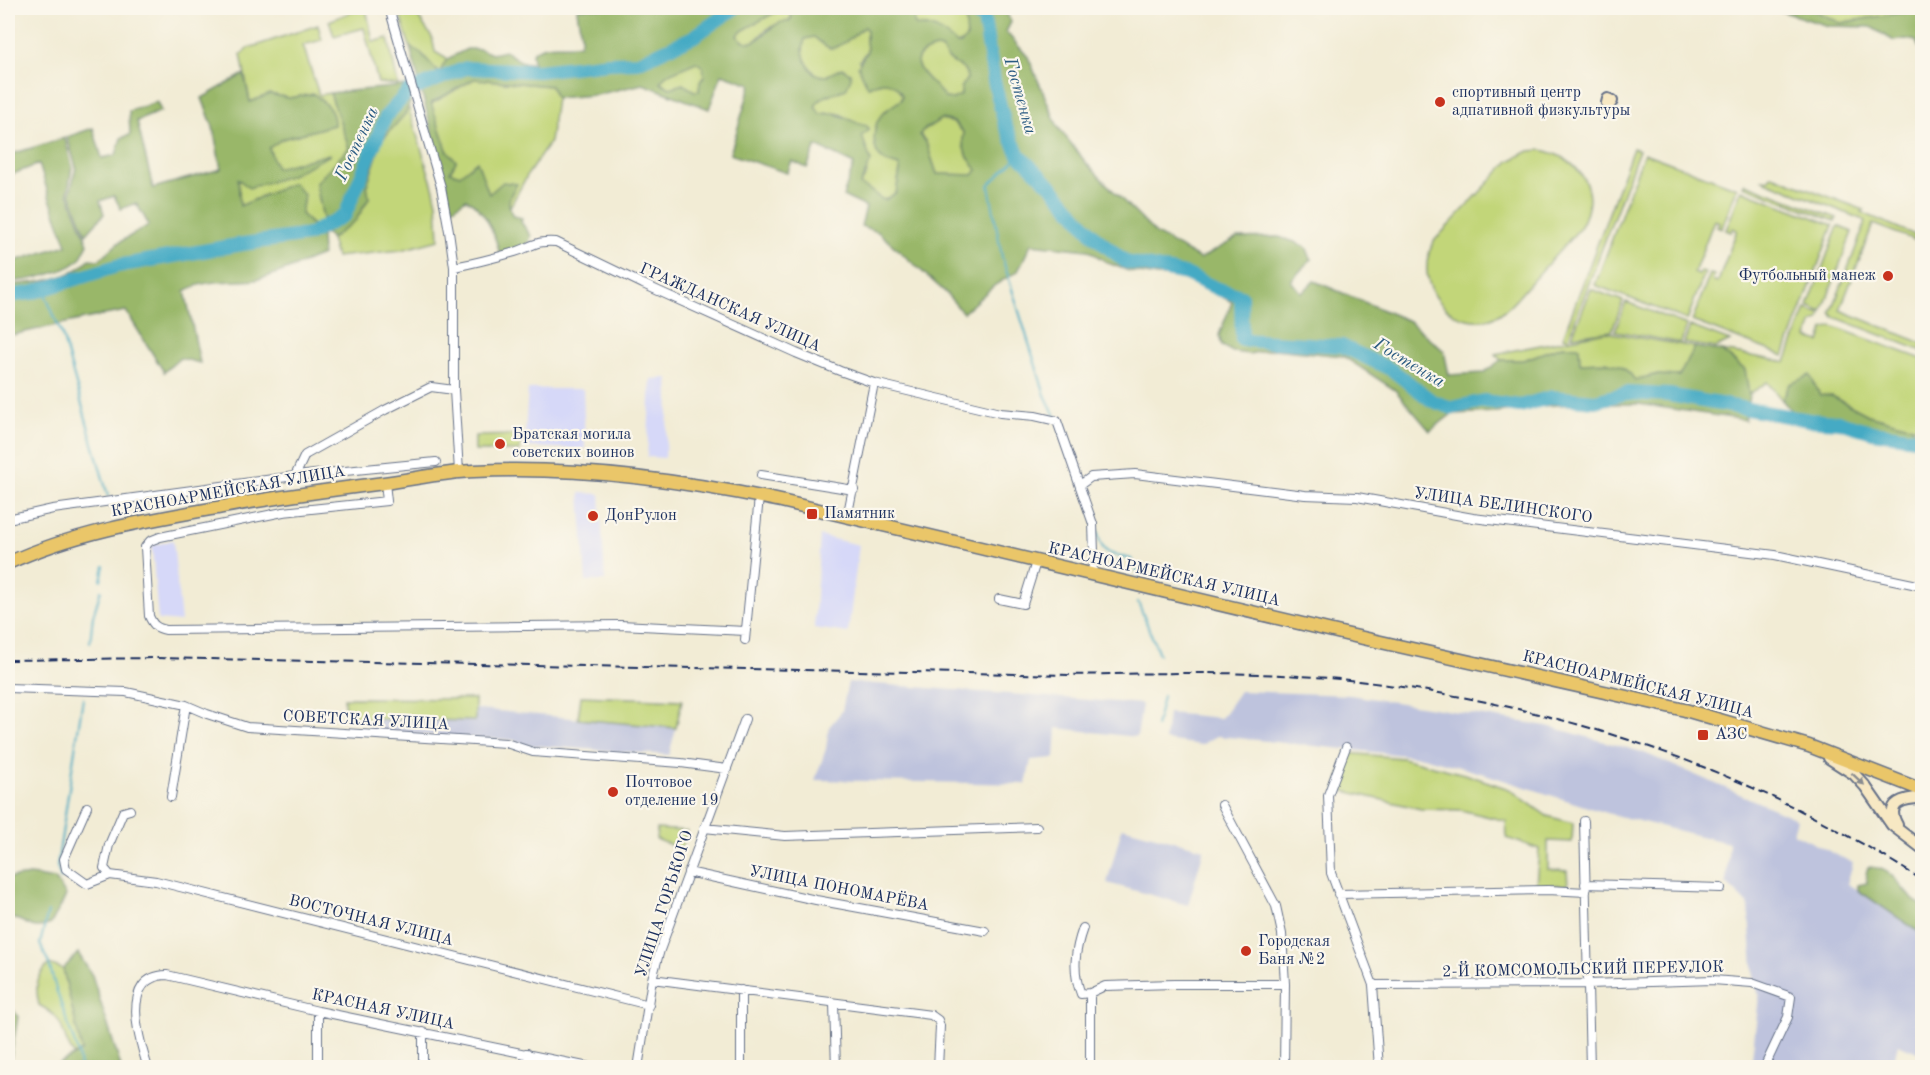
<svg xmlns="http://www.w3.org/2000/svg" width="1930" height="1075" viewBox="0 0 1930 1075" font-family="'Old Standard TT',serif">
	<rect width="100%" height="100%" fill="#fbf7ec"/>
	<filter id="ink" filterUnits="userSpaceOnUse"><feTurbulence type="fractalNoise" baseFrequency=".0167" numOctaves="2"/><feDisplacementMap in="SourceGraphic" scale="12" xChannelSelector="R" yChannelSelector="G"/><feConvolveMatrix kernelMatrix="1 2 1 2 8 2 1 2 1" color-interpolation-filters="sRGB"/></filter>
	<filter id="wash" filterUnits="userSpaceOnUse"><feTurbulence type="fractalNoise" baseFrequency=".008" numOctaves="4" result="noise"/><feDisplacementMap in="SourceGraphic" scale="24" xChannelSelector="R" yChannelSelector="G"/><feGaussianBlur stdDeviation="1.35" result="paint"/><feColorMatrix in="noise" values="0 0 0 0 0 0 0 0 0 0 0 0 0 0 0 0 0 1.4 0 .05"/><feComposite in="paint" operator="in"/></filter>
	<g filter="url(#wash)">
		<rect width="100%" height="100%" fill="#f2ecd5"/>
		<!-- built -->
		<path fill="#d6d8f8" d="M668,378L669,399L665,458L647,457L651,379Z
			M528,389H583L585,449L524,447Z
			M580,493L600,494L605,581H586Z
			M820,536L859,545L848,633L814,628Z
			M173,540L181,622L158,620L152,546Z"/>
		<!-- industrial -->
		<path fill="#bec3dd" d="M848,682L1142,704L1137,737L1057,728L1055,758L1031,760L1026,784L815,780L826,749L829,727L842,711Z
			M1240,691L1350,695L1547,726L1642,752L1797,819L1793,833L1853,863L1847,884L1871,897L1922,934V1054L1898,1044L1892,1067H1751L1759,996L1754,979L1748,904L1726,883L1729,843L1606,813L1488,775L1423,757L1217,736L1201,745L1165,740L1168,713L1221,718Z
			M476,709L676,728L669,755L527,745L513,740L369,732V719L474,721Z
			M1122,827L1204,849L1188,905L1107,883Z"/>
		<!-- green -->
		<path fill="#c2d679" stroke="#6e826c" stroke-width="1.5" d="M361,8H366L373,42L388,38L398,85L378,83L364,28L334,36L329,21Z
			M400,8H417L416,14L432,37L435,52L447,59L439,73L421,53L410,47L399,12Z
			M924,8H936L949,15L962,11C968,18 968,33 965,41L956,44C943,34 935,24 917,26L914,23C914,15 918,11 924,8Z
			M1809,8H1922V9L1840,23Z
			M781,9H787L792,17C786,25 777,23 769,28C756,36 755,52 737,36L740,32Z
			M318,25L322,40L303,45L319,95L330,93L349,148L316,183L324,223L315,228L301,214L304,195L261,197L240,206L238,178L290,165L276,168L269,148L282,139L334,125L314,94L289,98L270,94L250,102L241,54L249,48Z
			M864,27L867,30L866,39L867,51L859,61L869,87C884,79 893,80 902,95L901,100L882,114L886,162L899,166L900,170L896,193L884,200L880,199L860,185L867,174C862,160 855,123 844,116C836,111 828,113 820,114L815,107C820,95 835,93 846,89L842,68L826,76L816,75C806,64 800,55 804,39L814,37L829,48L846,41Z
			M936,48L941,49L949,60L965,70L968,74L961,95L953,99L944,98C936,82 893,59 936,48Z
			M696,62L703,67L704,76L700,82L699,91H694L683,84L670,88L660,82L666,75Z
			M474,79L551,86L556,98L550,142L528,174L509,209V197L516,184L489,195L460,175L450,172L456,161L447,150L431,104Z
			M408,106L434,190L437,203L439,240L401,250L336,257L331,239L356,220L369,198L367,185L382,140L405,113Z
			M941,119L954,123L964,133C960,148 968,159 978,170L973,175L937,174L926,142L920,135L922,131Z
			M1633,148L1639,150L1568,339L1563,337Z
			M1542,150C1580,159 1602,190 1580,228C1562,248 1545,267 1527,287C1519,296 1511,307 1501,313C1460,340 1406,287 1435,240L1509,161L1529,151Z
			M1644,153L1737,188L1722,228L1717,226L1719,222L1714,220L1694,273L1699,275L1701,271L1705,272L1687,320L1595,285Z
			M1772,175L1864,210L1861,212L1922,238V243L1873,224L1840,310L1922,343V351L1834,317L1831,313L1866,221L1763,180L1769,179Z
			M1745,183L1837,218L1835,221L1743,186Z
			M1741,190L1833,225L1784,356L1692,321L1710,274L1714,275L1712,280L1718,282L1737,230L1733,228L1731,232L1726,230Z
			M1838,226L1852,232L1822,312L1808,306Z
			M1591,289L1623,301L1612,331L1572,336Z
			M1626,302L1687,325L1681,343L1615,331Z
			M1806,309L1821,314L1819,320L1813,322L1807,338L1820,342L1824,329L1832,326L1922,359V427H1912L1868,415L1832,396L1820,395L1790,384L1782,400L1767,382L1749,395L1745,370L1721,351L1786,362Z
			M1690,326L1730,341L1716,348L1684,343Z
			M1606,332L1695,347L1679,376L1654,375L1635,380L1607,362L1580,363L1579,348L1562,346L1523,360H1501L1495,354Z
			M520,435V451H475V436Z
			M581,696L682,700L676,728L578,719Z
			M344,698L475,699V721L369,719L345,716Z
			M1347,753L1402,758L1468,775L1509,789L1547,816L1573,823L1572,842L1548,841V869L1567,871L1568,885H1536L1539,849L1507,838L1506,821L1461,810L1421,809L1336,789Z
			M657,829L687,831L681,849L656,839Z
			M49,964L63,969L82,1051L74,1055C58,1032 69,1021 39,1005C35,988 36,976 49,964Z"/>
		<!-- forest -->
		<path fill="#99b769" stroke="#5a7364" stroke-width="1.5" fill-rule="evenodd" d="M577,8H924C918,11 914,15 914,23L917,26C935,24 944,34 957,44H961L967,37L965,15L962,11L949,15L932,8H1004L1011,22L1006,32L1028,57L1058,127L1087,164L1156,234L1200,259L1237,238L1279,237L1298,243L1307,249L1311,259L1291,281L1302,293L1314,281L1409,321L1444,351L1449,375L1483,373L1501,360H1523L1562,346L1579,347L1580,363C1603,362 1621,359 1635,380L1654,375L1679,376L1695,347L1721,351L1745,370L1749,395L1745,420L1639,404H1579L1539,406L1497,412L1452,414L1430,431L1395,390L1343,356L1274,349L1249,354L1233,352L1222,346L1219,335L1232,302L1191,280L1178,276H1157L1129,271L1108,263L1088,250L1031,244L1018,271L995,285L963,313L945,292L878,232L861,226L866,207L843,196L854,164L816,146L807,168L792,161L787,173L730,154L751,84L722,74L709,109L643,84L595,95L556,98L551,86L474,79L431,103L447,150L456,161L450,172L460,175L477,161L489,194L503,182L517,184C509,196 506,203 513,216L522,218L521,222L531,236L529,242L524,247L500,255C495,234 486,209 466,199L452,209L410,47L421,53L439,73L447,59L467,49H480L492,54L505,51C514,57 523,65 533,63L532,53C547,40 562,48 580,44C584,36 577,19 577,8ZM781,9L787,10L792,17L789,21C766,20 759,56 737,36L740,32ZM864,27L867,30L866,39L867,51L858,66L868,87C884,79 893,80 902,95L901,100C895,104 887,109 882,114C872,126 870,153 885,161C889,164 895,164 899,166L900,170L896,193L885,200C878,199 871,188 860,185L871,161L862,136L869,130L867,126C846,121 843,111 820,114L815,107C820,95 835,93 846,89L851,78L850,73L842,68L826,76L816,75C806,64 800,55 805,39L814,37C818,40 825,47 830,48C840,49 857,33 864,27ZM936,48L941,49C944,53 947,58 951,61C959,67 967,68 967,79L961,86V95L953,99L945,98C936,82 893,59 936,48ZM696,62L703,67L704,76L700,82L699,91H694L683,84L670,88L660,82L666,75ZM941,119L954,122L964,133C960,148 968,158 977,170L973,175L937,174L926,142L920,135L922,131Z
			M1771,8H1809L1841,23L1922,9V51H1920L1916,41L1905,39L1894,41L1871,27L1828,26Z
			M244,74L250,102L270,94L289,98L314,94C324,102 335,110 334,125L282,139L269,148L276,168L330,154V155L289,176L249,188L238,179L240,206L293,183L304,195L301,214L315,228L324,223L316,183L349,148L330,93L403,86L410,102L406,113L382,140L367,185L369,198L356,220L331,239L327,234L321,235L322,255C302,263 275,276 255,280C230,283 208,278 185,291L200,363L180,358L164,372L126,311C86,318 47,327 8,336V285C32,283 73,280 89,259L99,260L118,243L149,225L136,203L121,209L114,196L100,201L104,214L86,234L70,193L76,167L67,137L93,128L102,158L116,155L121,138L130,135L129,111L157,102L161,111L137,121L153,188L221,169L213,127L202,98Z
			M65,138L72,166L68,193L88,244C85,249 82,257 78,261C64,273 25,282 8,281V263L67,245L49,196L39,164L8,176V156L18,152Z
			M1810,375L1820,395L1832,396L1868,415L1912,427L1921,437L1793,413L1782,400L1790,384Z
			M1868,867C1899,867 1899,895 1922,905V934L1858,890V885L1867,883L1866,874Z
			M30,875L55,879L66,895C62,907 56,912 51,924C28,934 25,916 8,919V878Z
			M78,953L92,975L121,1067H53L82,1051L63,969Z
			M8,1002L18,1017L9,1068L8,1067Z"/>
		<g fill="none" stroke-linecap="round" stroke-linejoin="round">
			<!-- stream -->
			<path stroke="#44aac4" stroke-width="2" d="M1019,155L989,185L1002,257L1045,395L1056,418
				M43,289L62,335L108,496
				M1097,531C1102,555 1109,554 1131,559L1140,576
				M101,580L104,566
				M1138,602L1159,654
				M90,642L93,616L101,590
				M1156,727L1163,696
				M61,879L57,866L83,698
				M48,912L40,944L49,964L56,989L78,1053L80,1068"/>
			<!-- river -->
			<path stroke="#44aac4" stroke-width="14" d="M965,8L984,19L994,81L1005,125L1019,155L1052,187L1095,237L1126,262L1186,274L1218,289L1241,296L1242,340L1342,346L1392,370L1432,401L1452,408L1484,401L1520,406L1552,397L1595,401L1626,393L1669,395L1809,420L1840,422L1873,432L1922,439
				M8,296L31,293L117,266L243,244L308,235L345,215L386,116L409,91L466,68L538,71L609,63L638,62L693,37L735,8"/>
		</g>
	</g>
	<g filter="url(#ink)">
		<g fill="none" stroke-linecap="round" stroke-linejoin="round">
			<defs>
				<path id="street" d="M389,8L441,187L449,231L454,267V390L459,472
					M454,267C475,263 494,258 515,252C531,247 537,240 556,242L643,284L796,353L840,371L874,383L1000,413L1035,416L1057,421L1093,524L1094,553L1092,574
					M761,475L854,490
					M295,476L436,462
					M385,483L387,501L283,512L160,537L150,541L145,547L149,616C153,625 156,628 166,630L620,625L746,631
					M1080,485L1091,477L1135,474L1305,495L1357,497L1473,518L1775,555L1922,586
					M847,518L874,383
					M8,519L53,509L295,476L305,455L385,410L431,387L454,390
					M999,599L1023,604L1036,562
					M745,640L759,497
					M8,688L126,692L186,705L207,714L247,727L506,743L533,752L681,763L727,769
					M1346,747L1328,795L1331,873L1373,985L1379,1068
					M171,797L186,705
					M1222,805L1276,906L1282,934L1285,984L1284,1068
					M87,807L64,859L66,869L87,884L110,875L156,881L649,1005
					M1584,821L1590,1068
					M704,828L785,836L1037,827
					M688,872L816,900L985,931
					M110,875L104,868L109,845L123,812L130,810
					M1585,884L1721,888
					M1338,894L1548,890L1586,892
					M1083,928C1075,950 1072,971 1081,994L1090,993L1105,986L1174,984H1285
					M652,979L931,1015L938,1020L940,1026L938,1068
					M1373,985L1588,984L1713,980L1752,983L1791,997L1788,1017L1764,1068
					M741,990V1068
					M1090,993V1068
					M834,1003L836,1068
					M148,1068C139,1040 119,976 167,975L318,1011L594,1068
					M318,1068V1011
					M423,1068V1032
					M527,1068V1053
					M638,1068L652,979L660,950L745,719"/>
				<path id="secondary" d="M1608,99L1612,101L1610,104L1607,103Z
					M1829,758L1854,774L1865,786L1892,825L1922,848
					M1897,825C1884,802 1905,798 1922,798"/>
				<path id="primary" d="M8,563C75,532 149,520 222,507C276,497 330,490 384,483C414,479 444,472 474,471C576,466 681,480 781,501L1345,634L1685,710L1809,746L1922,790"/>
			</defs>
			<!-- street casing -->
			<use href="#street" stroke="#667188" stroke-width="10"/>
			<!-- secondary casing -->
			<use href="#secondary" stroke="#667188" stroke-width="14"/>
			<!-- primary casing -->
			<use href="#primary" stroke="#667188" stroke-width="15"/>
			<!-- street -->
			<use href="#street" stroke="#fff" stroke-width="8"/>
			<!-- secondary -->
			<use href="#secondary" stroke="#f7e8c3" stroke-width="10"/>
			<!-- primary -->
			<use href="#primary" stroke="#eac669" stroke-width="12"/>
			<!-- rail -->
			<path stroke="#1b2f5e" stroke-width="2" stroke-dasharray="9 4.5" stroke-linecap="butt" d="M8,660L154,658L1068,675C1165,673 1262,670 1358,681C1564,706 1748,768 1922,880"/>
		</g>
		<!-- one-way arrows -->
		<defs><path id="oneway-solid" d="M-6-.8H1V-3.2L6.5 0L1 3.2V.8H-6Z" transform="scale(1.5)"/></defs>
		<use fill="#898c90" href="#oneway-solid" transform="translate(1858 779) rotate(43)"/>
	</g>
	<!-- markers -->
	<g fill="#c8321e" stroke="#fbf7ec" stroke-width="2">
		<circle cx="1440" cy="102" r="6"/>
		<circle cx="1888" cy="276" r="6"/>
		<circle cx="500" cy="444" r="6"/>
		<rect x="806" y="508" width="12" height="12" rx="3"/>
		<circle cx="593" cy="516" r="6"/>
		<rect x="1697" y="729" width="12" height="12" rx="3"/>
		<circle cx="613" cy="792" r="6"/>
		<circle cx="1246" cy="951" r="6"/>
	</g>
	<g text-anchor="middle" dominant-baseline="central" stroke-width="4.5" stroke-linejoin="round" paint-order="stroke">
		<!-- poi labels -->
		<g font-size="16" fill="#1b2f5e" stroke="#fbf7ec" text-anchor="start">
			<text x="1452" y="93">спортивный центр<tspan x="1452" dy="18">адпативной физкультуры</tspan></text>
			<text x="1876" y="276" text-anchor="end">Футбольный манеж</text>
			<text x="512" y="435">Братская могила<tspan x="512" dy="18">советских воинов</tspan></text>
			<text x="824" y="514">Памятник</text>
			<text x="605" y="516">ДонРулон</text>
			<text x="1715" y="735">АЗС</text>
			<text x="625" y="783">Почтовое<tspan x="625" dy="18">отделение 19</tspan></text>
			<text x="1258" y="942">Городская<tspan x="1258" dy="18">Баня №2</tspan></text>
		</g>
		<!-- street labels -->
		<g font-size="16" fill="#1b2f5e" stroke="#fbf7ec">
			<text transform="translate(730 308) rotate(24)">ГРАЖДАНСКАЯ УЛИЦА</text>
			<text transform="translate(228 492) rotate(-10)">КРАСНОАРМЕЙСКАЯ УЛИЦА</text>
			<text transform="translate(1503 506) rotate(8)">УЛИЦА БЕЛИНСКОГО</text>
			<text transform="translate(1164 575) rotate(13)">КРАСНОАРМЕЙСКАЯ УЛИЦА</text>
			<text transform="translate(1638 685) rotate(14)">КРАСНОАРМЕЙСКАЯ УЛИЦА</text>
			<text transform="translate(366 721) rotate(3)">СОВЕТСКАЯ УЛИЦА</text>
			<text transform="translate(839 889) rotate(11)">УЛИЦА ПОНОМАРЁВА</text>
			<text transform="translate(665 904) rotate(-72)">УЛИЦА ГОРЬКОГО</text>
			<text transform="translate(371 921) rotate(14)">ВОСТОЧНАЯ УЛИЦА</text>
			<text transform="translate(1583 970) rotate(-1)">2-Й КОМСОМОЛЬСКИЙ ПЕРЕУЛОК</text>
			<text transform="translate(383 1010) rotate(12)">КРАСНАЯ УЛИЦА</text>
		</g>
		<!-- water labels -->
		<g font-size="18" font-style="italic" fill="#295a82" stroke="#fbf7ec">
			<text transform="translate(1020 96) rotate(74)">Гостенка</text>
			<text transform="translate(357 144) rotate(-65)">Гостенка</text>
			<text transform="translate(1409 363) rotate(31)">Гостенка</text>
		</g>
	</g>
	<!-- margin -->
	<rect width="1930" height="1075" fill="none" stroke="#fbf7ec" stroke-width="30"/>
</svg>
